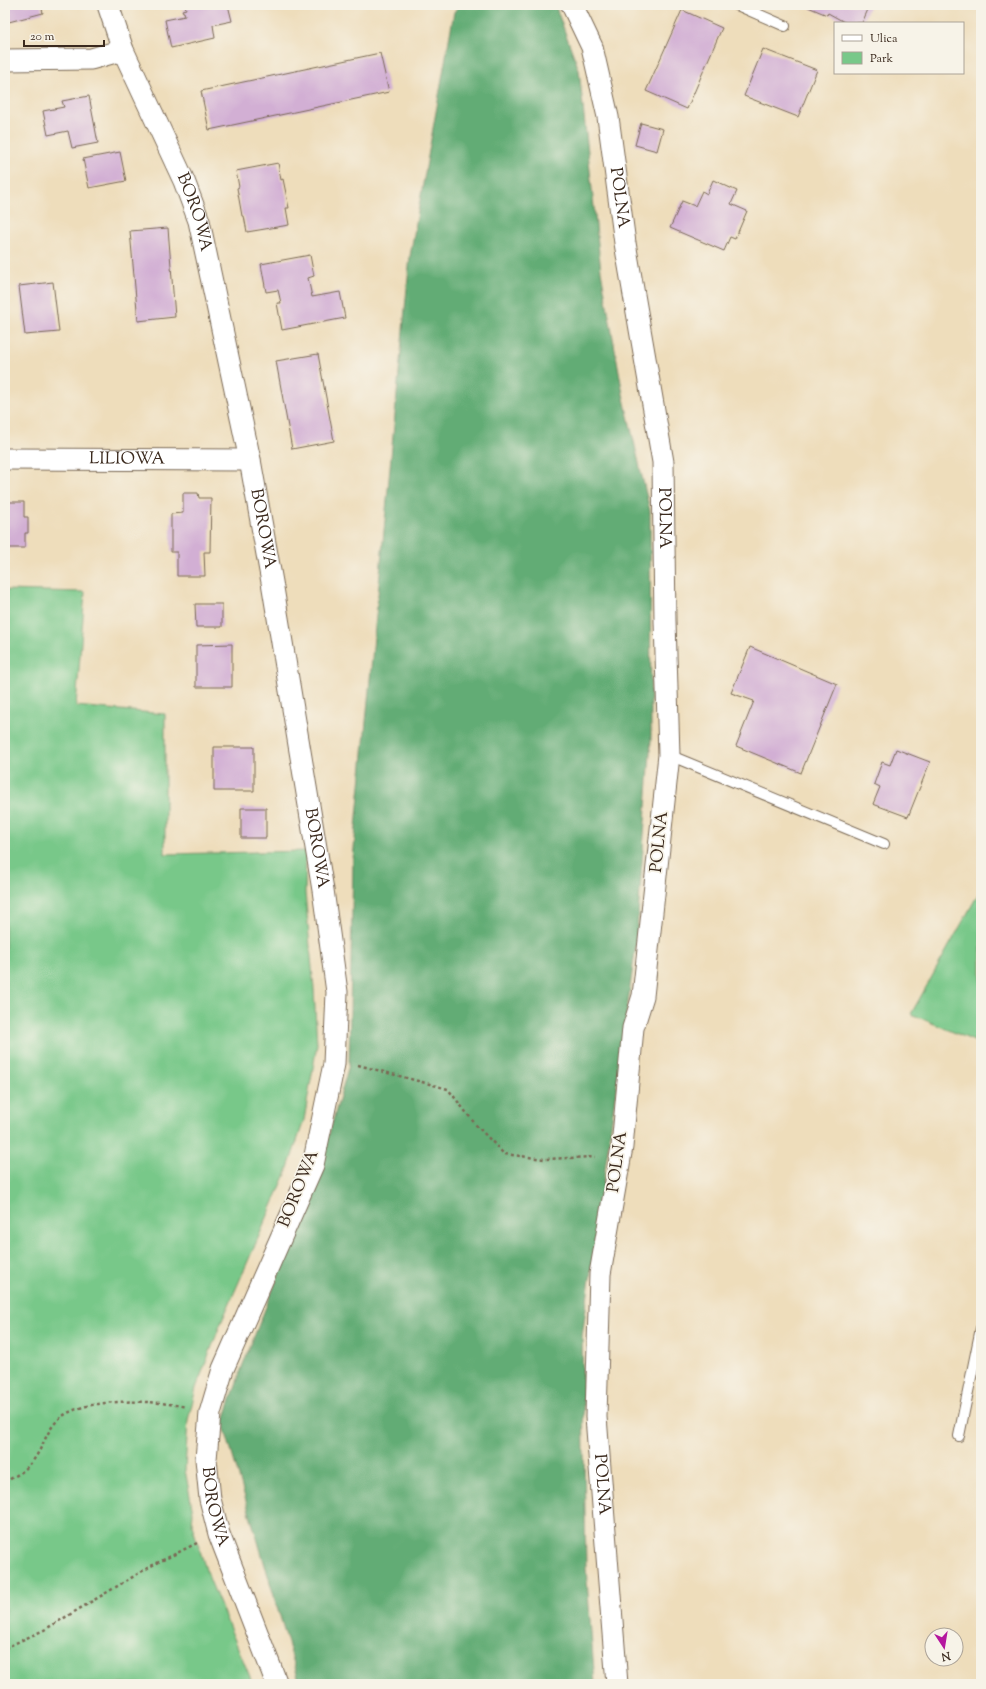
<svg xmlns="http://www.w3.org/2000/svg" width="986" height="1689" viewBox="0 0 986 1689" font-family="'Sorts Mill Goudy',serif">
	<rect width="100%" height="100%" fill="#f7f3e8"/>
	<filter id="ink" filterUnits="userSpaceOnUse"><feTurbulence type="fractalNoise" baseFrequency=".025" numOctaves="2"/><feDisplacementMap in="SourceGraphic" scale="8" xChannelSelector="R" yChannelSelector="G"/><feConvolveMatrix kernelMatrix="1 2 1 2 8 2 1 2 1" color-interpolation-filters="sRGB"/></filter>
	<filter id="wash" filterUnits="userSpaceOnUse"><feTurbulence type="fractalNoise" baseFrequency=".012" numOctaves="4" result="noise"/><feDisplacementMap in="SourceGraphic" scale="16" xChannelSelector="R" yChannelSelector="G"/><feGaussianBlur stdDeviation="0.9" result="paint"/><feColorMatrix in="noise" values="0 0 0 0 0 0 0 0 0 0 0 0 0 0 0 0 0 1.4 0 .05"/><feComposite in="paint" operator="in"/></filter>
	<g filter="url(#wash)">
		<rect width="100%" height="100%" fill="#edb"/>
		<!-- green -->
		<path fill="#78c889" stroke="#5a7954" d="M5,590L85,592L76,706L165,714V854L306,851L305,893L314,989L317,1045L304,1120L286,1174L221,1323L196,1388L188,1420L185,1470L193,1512L192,1525L207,1573L253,1684H5Z
			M981,889V1044L911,1014Z"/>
		<!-- forest -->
		<path fill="#62ac75" stroke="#4e6b4a" d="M459,5H555L579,70L601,271L623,394L650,511L651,740L636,944L582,1337L586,1568L595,1684H300L223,1423L242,1367L314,1186L349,1065L353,859L410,256L454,12Z"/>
		<g id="blocks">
			<!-- building -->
			<path fill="#d2afd4" d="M5,5H41L43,13L5,23Z
				M185,5H228L232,21L213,25L215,38L171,48L165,20L185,16L184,12H183L182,10L186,9Z
				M809,5H870L862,23H846L828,13L827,15L808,7Z
				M682,10L722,28L687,109L646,91Z
				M763,49L817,70L798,117L744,96Z
				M380,53L389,92L209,130L201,91Z
				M89,96L98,143L72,148L68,131L48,135L43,111L64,107L62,101Z
				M641,123L663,129L657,151L635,145Z
				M120,152L126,181L89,188L83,159Z
				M278,163L281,180L283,179L289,208H286L289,225L247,232L244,216H242L237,188L239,187L236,171Z
				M713,180L737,191L731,204L747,211L735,239L730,237L724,251L670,228L682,201L695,206L702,191L707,194Z
				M168,228L175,317L138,321L130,231Z
				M310,255L314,276L308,278L312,297L340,292L345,318L282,330L277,303H281L278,290L266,292L261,264Z
				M53,282L59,332L25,335L19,286Z
				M318,354L334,441L292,449L276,361Z
				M183,493H198L199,498H211L210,552H204L205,576H177V552H171V514L183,513Z
				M5,502H24V517H28V533H25V548H5Z
				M195,604H222V627H196Z
				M232,644V687H196V645Z
				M750,647L837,684L801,773L736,746L754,701L731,693Z
				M214,747H254V791H214Z
				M896,749L930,762L908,817L873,804L880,787L874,784L882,762L890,765Z
				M241,808H266V838H241Z"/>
		</g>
	</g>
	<g filter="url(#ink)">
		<use href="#blocks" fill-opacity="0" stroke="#7a6955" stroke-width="1"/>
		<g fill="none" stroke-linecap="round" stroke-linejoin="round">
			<defs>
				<path id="lane" d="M737,5L785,26
					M669,755L884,844
					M959,1436L981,1328"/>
				<g id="street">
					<path id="s1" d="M108,5L123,50L184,181L199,221L250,460L272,582L323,890L337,992L334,1064L313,1165L223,1369L210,1413L206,1459L210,1499L219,1534L277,1684"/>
					<path id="s2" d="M572,5L592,47L608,117L625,243L663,462L665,621L669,755L643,996L633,1028L622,1147L600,1274L596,1417L617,1684"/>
					<path d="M5,60L91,59L123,50"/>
					<path id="s3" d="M5,459L250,460"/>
				</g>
			</defs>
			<!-- lane casing -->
			<use href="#lane" stroke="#7a6955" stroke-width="12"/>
			<!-- street casing -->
			<use href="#street" stroke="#7a6955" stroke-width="23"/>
			<!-- path -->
			<path stroke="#7a6955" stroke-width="2.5" stroke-dasharray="3 3" stroke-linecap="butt" d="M358,1065L448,1089L476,1125L504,1154L544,1159L595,1157
				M5,1482C13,1477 24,1472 30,1464C42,1452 45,1432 58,1420C82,1396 155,1400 186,1407
				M5,1648L44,1630L151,1566L197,1543"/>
			<!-- lane -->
			<use href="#lane" stroke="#fff" stroke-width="10"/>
			<!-- street -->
			<use href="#street" stroke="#fff" stroke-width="21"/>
		</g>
	</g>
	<g text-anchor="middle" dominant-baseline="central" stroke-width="3.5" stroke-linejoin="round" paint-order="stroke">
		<!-- street labels -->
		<g font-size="17" fill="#3b2a1e" stroke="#f7f3e8">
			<text stroke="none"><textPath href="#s2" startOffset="200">POLNA</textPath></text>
			<text stroke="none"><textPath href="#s1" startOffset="225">BOROWA</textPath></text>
			<text stroke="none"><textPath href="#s3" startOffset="122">LILIOWA</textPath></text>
			<text stroke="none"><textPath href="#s2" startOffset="524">POLNA</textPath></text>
			<text stroke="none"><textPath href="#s1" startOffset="549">BOROWA</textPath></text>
			<text transform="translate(660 842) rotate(-84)">POLNA</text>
			<text stroke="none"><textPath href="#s1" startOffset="873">BOROWA</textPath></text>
			<text transform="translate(618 1162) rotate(-82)">POLNA</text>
			<text transform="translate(299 1189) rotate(-68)">BOROWA</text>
			<text stroke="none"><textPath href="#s2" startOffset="1496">POLNA</textPath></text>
			<text stroke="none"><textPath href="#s1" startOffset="1557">BOROWA</textPath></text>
		</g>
	</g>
	<!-- margin -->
	<rect width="986" height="1689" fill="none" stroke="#f7f3e8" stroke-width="20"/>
	<!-- legend -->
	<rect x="834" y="22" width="130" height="52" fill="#f7f3e8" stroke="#aca397"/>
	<rect x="842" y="35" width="20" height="6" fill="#ffffff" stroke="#aca397"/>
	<text x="870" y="42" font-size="12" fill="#3b2a1e">Ulica</text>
	<rect x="842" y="52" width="20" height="12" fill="#78c889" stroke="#aca397"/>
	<text x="870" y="62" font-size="12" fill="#3b2a1e">Park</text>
	<!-- north arrow -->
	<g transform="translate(944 1647) rotate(168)"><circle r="19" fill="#f7f3e8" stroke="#aca397"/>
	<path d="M0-3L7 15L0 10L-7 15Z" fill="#b5179e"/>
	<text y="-6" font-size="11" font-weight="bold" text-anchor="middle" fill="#3b2a1e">N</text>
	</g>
	<!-- scale -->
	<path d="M24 40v6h80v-6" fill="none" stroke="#3b2a1e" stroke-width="2"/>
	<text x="30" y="40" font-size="12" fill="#3b2a1e" stroke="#f7f3e8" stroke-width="3" paint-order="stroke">20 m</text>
</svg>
